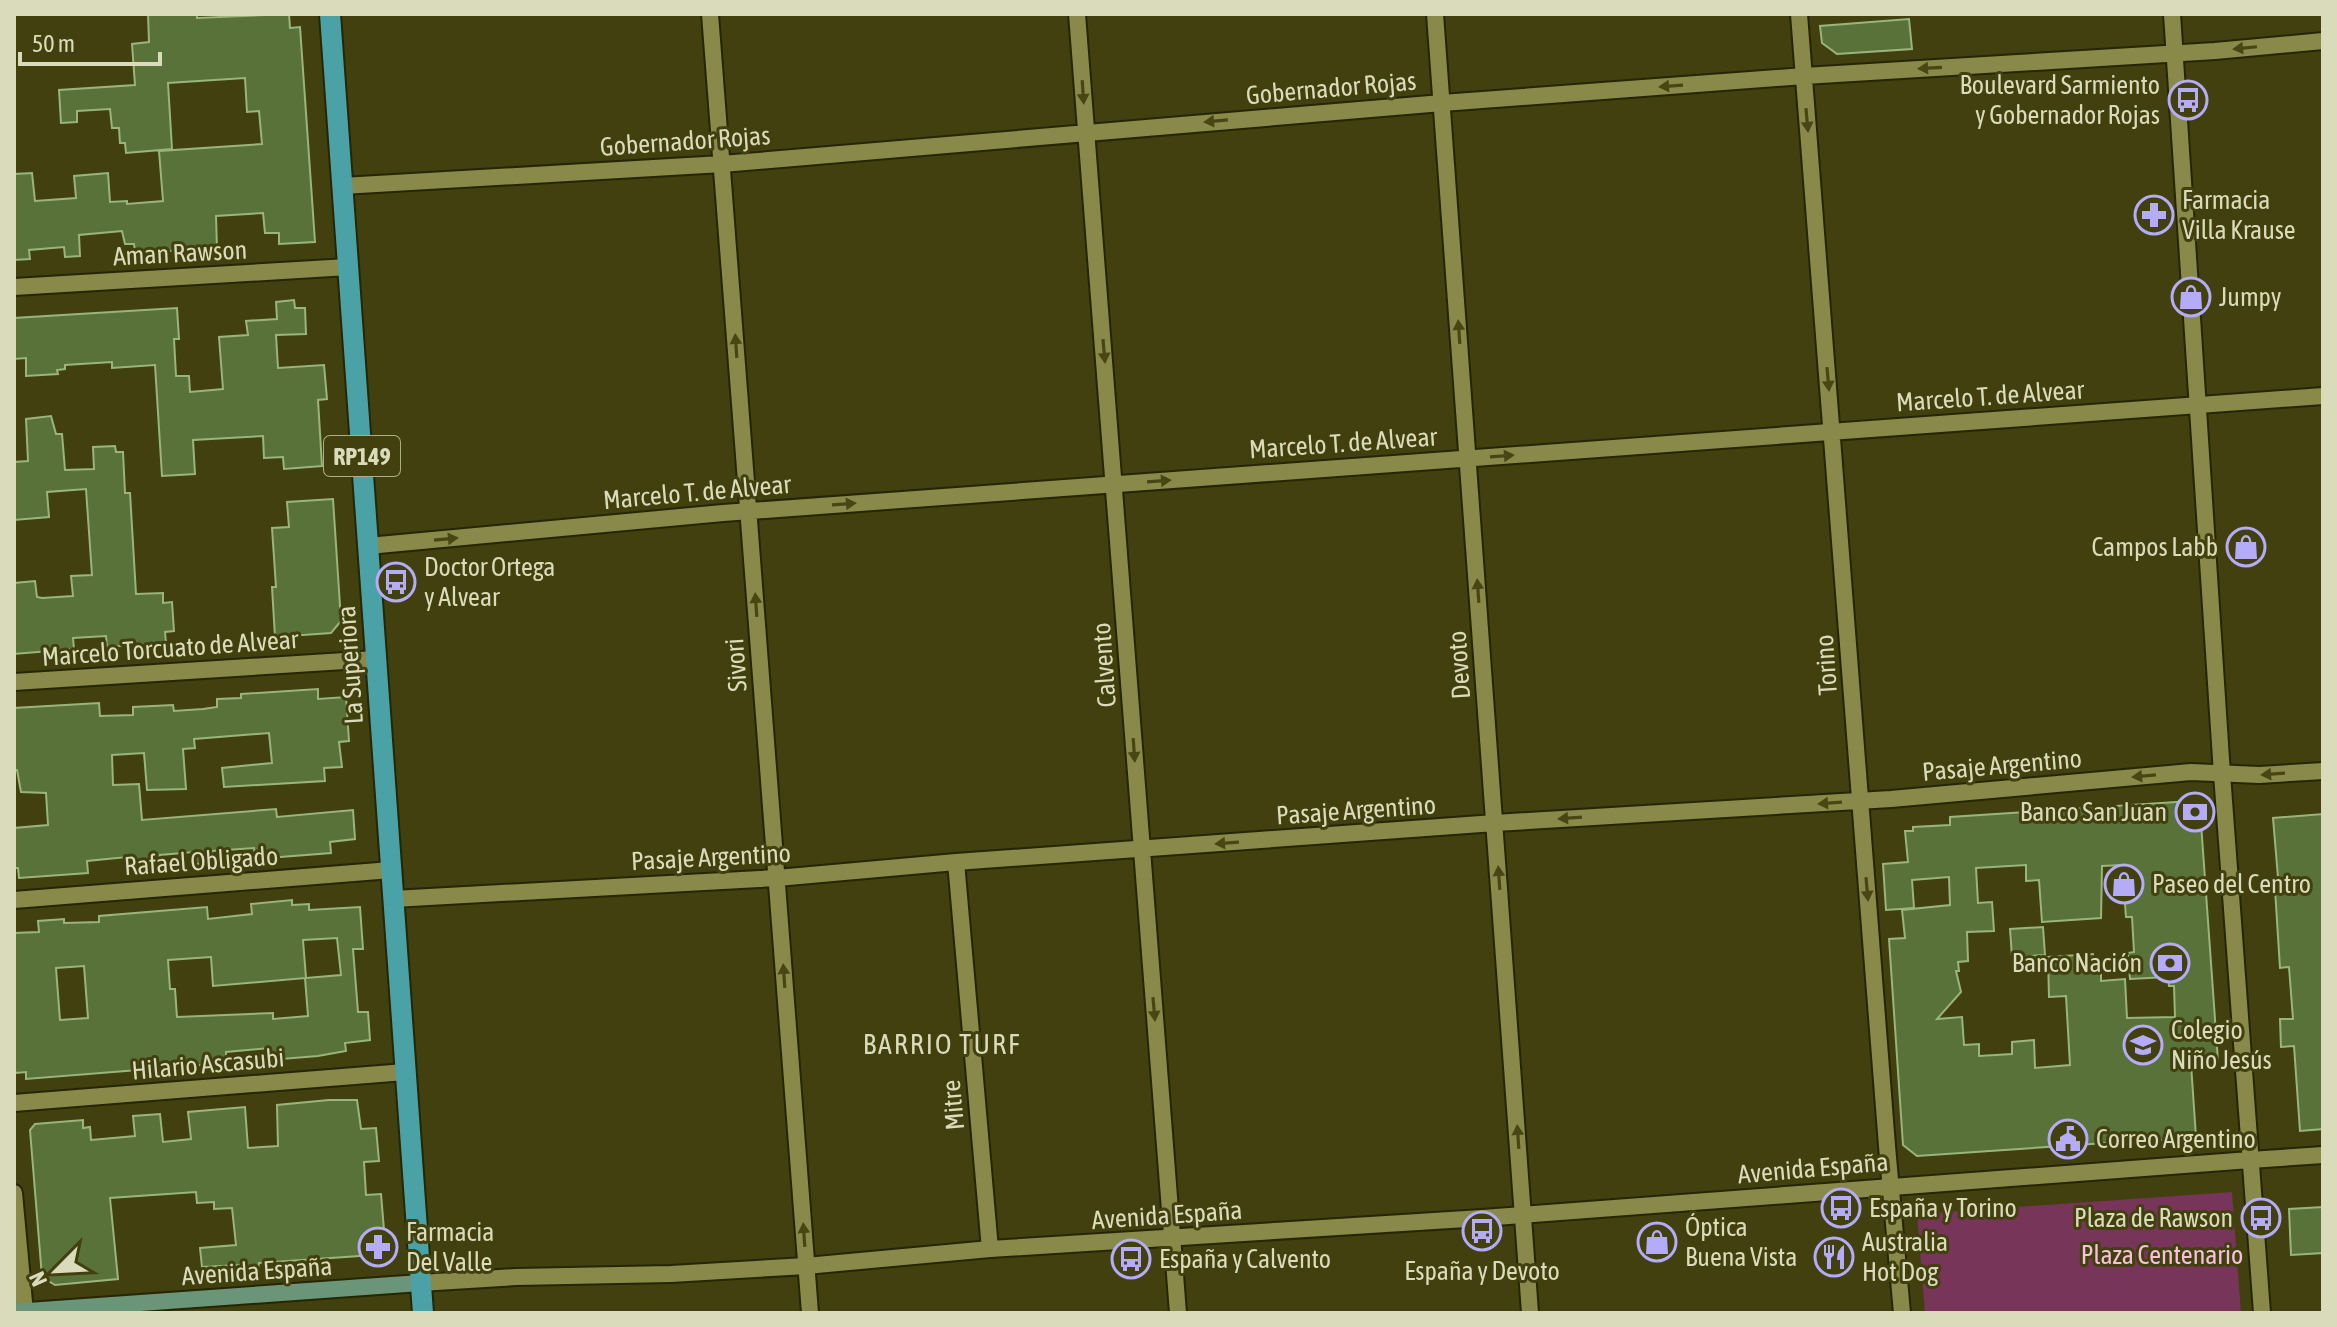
<svg xmlns="http://www.w3.org/2000/svg" width="2337" height="1327" viewBox="0 0 2337 1327" font-family="'Asap Condensed',sans-serif">
	<rect width="100%" height="100%" fill="#41400e"/>
	<!-- green -->
	<path fill="#78355a" d="M2232,1192L2241,1313H1925L1917,1214Z"/>
	<!-- building -->
	<path fill="#59723a" stroke="#99b57a" stroke-width="2" fill-rule="evenodd" d="M148,14H197V18L289,14L290,28L300,27L315,242L279,244V233H265L263,213L216,216L217,248L135,253L134,244H125L122,231L79,235L80,256L65,257L64,247L29,250L30,259L14,260V174L32,173L35,201L76,198L74,176L108,173L110,202L127,201V204L163,201L159,151L262,144L259,111L247,112L245,78L168,83L172,149L126,153L125,143H120L119,128H112L110,109L77,111V122L61,123L59,90L135,85L132,44L149,42Z
		M1909,19L1912,49L1837,54L1822,43L1820,26Z
		M294,300L295,308H305L306,334L276,335L278,368L324,365L327,399L318,400L322,466L284,469L283,457L264,458L263,436L193,440L195,474L162,476L155,365L112,368V362L65,365V369L57,370L58,374L26,376V358L14,359V318L177,308L179,339H174L176,376H189L190,392L223,389L219,337L248,335L246,321L277,319L276,302Z
		M51,416L56,434H62L65,470L94,469L93,447L115,446L116,452H123L125,493H130L136,594L163,593V603L172,602L174,631L165,632L166,643L107,647L106,636L73,638L74,649L14,654V583L35,581L37,597L42,598L73,596L71,576L92,575L86,489L47,492L49,517L14,520V462L28,461L26,419Z
		M333,499L341,621L331,633L275,637L272,587H276L272,528L289,527L287,502Z
		M318,689V699L346,697L349,741L339,742L342,767L324,768L325,781L224,787L222,768L272,763L269,733L194,739L195,748L183,749L186,789L147,790L144,753L112,755L113,785L139,784L142,820L276,809L277,817L353,810L355,839L330,842L331,853L255,859L254,848L212,851L213,863L195,864L194,852L160,855L161,867L128,869L127,857L87,861L88,873L19,878L18,868H14V828L48,825L46,793L21,792L17,770H14V708L99,703L100,716L133,715V707L173,705L174,711L203,709L217,707V699L241,698V694Z
		M2191,801L2200,809L2218,1061L2191,1064L2196,1137L2153,1141L2152,1134L2120,1135L2121,1142L1917,1156L1903,1145L1889,939L1905,938L1902,910L1950,905L1949,877L1912,880L1914,908L1886,910L1883,864L1908,862L1905,831H1913V827L1950,825V817ZM2026,865V881L2039,880L2042,922L2101,918L2102,866L2122,865L2126,917H2132L2134,952L2128,953L2130,979L2168,977L2169,986H2174L2175,1017L2127,1018L2125,979L2101,981V968L2094,969L2093,954L2048,957L2049,997L2066,996L2070,1065L2035,1068L2034,1040L2012,1042V1054L1979,1056V1044L1964,1045L1962,1017L1937,1019L1961,992L1956,971H1959L1958,962L1968,961L1967,932L1994,931L1992,902L1978,903L1976,868Z
		M2323,814V1129L2300,1131L2294,1046L2281,1047L2280,1019H2293L2289,967L2280,968L2275,889H2279L2273,818Z
		M292,900V905L309,904V910L360,907L363,949H353L358,1012H368L370,1040L345,1043L346,1051L318,1056L270,1060L269,1048L226,1052V1063L26,1079V1072L16,1073L14,1069V933L39,932L38,921L64,919V923L99,922V916L207,907L208,919L252,914L251,904ZM337,938L341,975L306,978L303,940ZM211,957L213,986L305,978L308,1016L273,1019V1013L177,1017L175,989H170L168,960ZM84,966L88,1018L60,1020L56,968Z
		M2043,927L2045,955L2012,957L2010,929Z
		M329,1100H357L361,1129L376,1128L379,1161L364,1162L366,1195L381,1194L385,1242L374,1255L259,1263L257,1275L240,1276V1265L202,1267L200,1248L236,1245L232,1208L214,1209V1202L197,1203L196,1192L110,1198L118,1279L55,1285L42,1277L30,1130L35,1124L83,1120V1128L90,1127L91,1140L135,1136L133,1116L160,1114L163,1142L191,1139L188,1112L245,1107L248,1148L278,1146L277,1105Z
		M2323,1207V1253L2291,1255L2289,1209Z"/>
	<g fill="none" stroke-linecap="round" stroke-linejoin="round">
		<defs>
			<path id="minor" d="M710,14L810,1313
				M1077,14L1178,1313
				M1435,14L1530,1313
				M1799,14L1887,1146L1902,1313
				M342,186L722,164L1442,103L1804,76L2215,51L2323,41
				M14,287L348,267
				M368,546L723,513L2323,396
				M956,862L990,1249
				M393,899L777,878L956,862L1495,823L1891,799L2191,772L2259,775L2323,771
				M14,900L391,870
				M14,1103L405,1072
				M2250,1160L2323,1155
				M14,1193L25,1313"/>
			<path id="tertiary" d="M2172,14L2222,774L2262,1313
				M14,682L376,659
				M420,1283L516,1277L671,1274L806,1266L990,1249L1482,1218L2250,1160"/>
			<path id="secondary" d="M14,1312L420,1283"/>
			<path id="primary" d="M330,14L423,1313"/>
		</defs>
		<!-- minor casing -->
		<use href="#minor" stroke="#272604" stroke-width="20"/>
		<!-- tertiary casing -->
		<use href="#tertiary" stroke="#272604" stroke-width="20"/>
		<!-- secondary casing -->
		<use href="#secondary" stroke="#272604" stroke-width="20"/>
		<!-- primary casing -->
		<use href="#primary" stroke="#272604" stroke-width="24"/>
		<!-- minor -->
		<use href="#minor" stroke="#898949" stroke-width="16"/>
		<!-- tertiary -->
		<use href="#tertiary" stroke="#898949" stroke-width="16"/>
		<!-- secondary -->
		<use href="#secondary" stroke="#6a9578" stroke-width="16"/>
		<!-- primary -->
		<use href="#primary" stroke="#4aa2a7" stroke-width="20"/>
	</g>
	<!-- one-way arrows -->
	<defs><path id="oneway-solid" d="M-6-.8H1V-3.2L6.5 0L1 3.2V.8H-6Z" transform="scale(2)"/></defs>
	<g fill="#484714">
		<use href="#oneway-solid" transform="translate(2245 48) rotate(174)"/>
		<use href="#oneway-solid" transform="translate(1930 68) rotate(177)"/>
		<use href="#oneway-solid" transform="translate(1671 86) rotate(176)"/>
		<use href="#oneway-solid" transform="translate(1083 92) rotate(86)"/>
		<use href="#oneway-solid" transform="translate(1807 120) rotate(85)"/>
		<use href="#oneway-solid" transform="translate(1216 121) rotate(175)"/>
		<use href="#oneway-solid" transform="translate(1459 332) rotate(-94)"/>
		<use href="#oneway-solid" transform="translate(736 346) rotate(-94)"/>
		<use href="#oneway-solid" transform="translate(1104 351) rotate(85)"/>
		<use href="#oneway-solid" transform="translate(1828 379) rotate(85)"/>
		<use href="#oneway-solid" transform="translate(1502 456) rotate(-4)"/>
		<use href="#oneway-solid" transform="translate(1159 481) rotate(-4)"/>
		<use href="#oneway-solid" transform="translate(844 504) rotate(-4)"/>
		<use href="#oneway-solid" transform="translate(446 539) rotate(-5)"/>
		<use href="#oneway-solid" transform="translate(1478 591) rotate(-94)"/>
		<use href="#oneway-solid" transform="translate(756 605) rotate(-94)"/>
		<use href="#oneway-solid" transform="translate(1134 750) rotate(86)"/>
		<use href="#oneway-solid" transform="translate(2273 774) rotate(176)"/>
		<use href="#oneway-solid" transform="translate(2144 776) rotate(175)"/>
		<use href="#oneway-solid" transform="translate(1830 803) rotate(176)"/>
		<use href="#oneway-solid" transform="translate(1570 818) rotate(176)"/>
		<use href="#oneway-solid" transform="translate(1227 843) rotate(176)"/>
		<use href="#oneway-solid" transform="translate(1499 878) rotate(-94)"/>
		<use href="#oneway-solid" transform="translate(1867 889) rotate(85)"/>
		<use href="#oneway-solid" transform="translate(784 976) rotate(-94)"/>
		<use href="#oneway-solid" transform="translate(1154 1009) rotate(85)"/>
		<use href="#oneway-solid" transform="translate(1518 1137) rotate(-94)"/>
		<use href="#oneway-solid" transform="translate(804 1235) rotate(-94)"/>
	</g>
	<!-- icons -->
	<defs>
		<symbol id="bus-ring" viewBox="-11 -11 22 22"><circle r="9.5" fill="#41400e" stroke="#b4acf9" stroke-width="1.5"/><path d="M-5-6H5V4H4V6H2V4H-2V6H-4V4H-5ZM-3.5-4V0h7V-4ZM-3.5 1.2v1.5H-2V1.2ZM2 1.2v1.5H3.5V1.2Z" fill="#b4acf9"/></symbol>
		<symbol id="pharmacy-ring" viewBox="-11 -11 22 22"><circle r="9.5" fill="#41400e" stroke="#b4acf9" stroke-width="1.5"/><path d="M-2-6h4v4h4v4h-4v4h-4v-4h-4v-4h4Z" fill="#b4acf9"/></symbol>
		<symbol id="shop-ring" viewBox="-11 -11 22 22"><circle r="9.5" fill="#41400e" stroke="#b4acf9" stroke-width="1.5"/><path d="M-5-2.5h2.3a2.7 3.5 0 0 1 5.4 0H5L5.5 6h-11ZM-1.5-2.5h3a1.5 2.3 0 0 0-3 0Z" fill="#b4acf9"/></symbol>
		<symbol id="bank-ring" viewBox="-11 -11 22 22"><circle r="9.5" fill="#41400e" stroke="#b4acf9" stroke-width="1.5"/><path d="M-6-4H6V4H-6ZM0-2.3a2.3 2.3 0 1 0 0 4.6a2.3 2.3 0 1 0 0-4.6Z" fill="#b4acf9"/></symbol>
		<symbol id="school-ring" viewBox="-11 -11 22 22"><circle r="9.5" fill="#41400e" stroke="#b4acf9" stroke-width="1.5"/><path d="M0-5L7-2L0 1L-7-2ZM-4 1L0 2.5L4 1V4Q0 6-4 4Z" fill="#b4acf9"/></symbol>
		<symbol id="civic-ring" viewBox="-11 -11 22 22"><circle r="9.5" fill="#41400e" stroke="#b4acf9" stroke-width="1.5"/><path d="M-.6-6.5H3V-4.5H.6V-3L4-1V1h2V6H-6V1h2V-1L-.6-3ZM-1.2 2.5V6h2.4V2.5Z" fill="#b4acf9"/></symbol>
		<symbol id="restaurant-ring" viewBox="-11 -11 22 22"><circle r="9.5" fill="#41400e" stroke="#b4acf9" stroke-width="1.5"/><path d="M-5-6h1v4h1v-4h1v4h1v-4h1v5L-1.5 .5V6h-2V.5L-5-1ZM5-6V6H3V1.5H1.5Q1.5-4 5-6Z" fill="#b4acf9"/></symbol>
	</defs>
	<g fill-rule="evenodd">
		<use href="#bus-ring" x="2166" y="78" width="44" height="44"/>
		<use href="#pharmacy-ring" x="2132" y="193" width="44" height="44"/>
		<use href="#shop-ring" x="2169" y="275" width="44" height="44"/>
		<use href="#shop-ring" x="2224" y="525" width="44" height="44"/>
		<use href="#bus-ring" x="374" y="560" width="44" height="44"/>
		<use href="#bank-ring" x="2173" y="790" width="44" height="44"/>
		<use href="#shop-ring" x="2102" y="862" width="44" height="44"/>
		<use href="#bank-ring" x="2148" y="941" width="44" height="44"/>
		<use href="#school-ring" x="2121" y="1023" width="44" height="44"/>
		<use href="#civic-ring" x="2046" y="1117" width="44" height="44"/>
		<use href="#bus-ring" x="1819" y="1186" width="44" height="44"/>
		<use href="#bus-ring" x="2239" y="1196" width="44" height="44"/>
		<use href="#bus-ring" x="1460" y="1209" width="44" height="44"/>
		<use href="#shop-ring" x="1635" y="1220" width="44" height="44"/>
		<use href="#pharmacy-ring" x="356" y="1225" width="44" height="44"/>
		<use href="#restaurant-ring" x="1812" y="1235" width="44" height="44"/>
		<use href="#bus-ring" x="1109" y="1237" width="44" height="44"/>
	</g>
	<g text-anchor="middle" dominant-baseline="central" stroke-width="6" stroke-linejoin="round" paint-order="stroke">
		<!-- shield labels -->
		<rect fill="#41400e" stroke="#acac86" stroke-width="2" x="324" y="436" width="76" height="40" rx="6"/>
		<g font-size="24" font-weight="bold" fill="#dadbba">
			<text x="362" y="456">RP149</text>
		</g>
		<!-- poi labels -->
		<g font-size="26" fill="#dadbba" stroke="#41400e" text-anchor="start">
			<text x="2160" y="85" text-anchor="end">Boulevard Sarmiento<tspan x="2160" dy="30">y Gobernador Rojas</tspan></text>
			<text x="2182" y="200">Farmacia<tspan x="2182" dy="30">Villa Krause</tspan></text>
			<text x="2219" y="297">Jumpy</text>
			<text x="2218" y="547" text-anchor="end">Campos Labb</text>
			<text x="424" y="567">Doctor Ortega<tspan x="424" dy="30">y Alvear</tspan></text>
			<text x="2167" y="812" text-anchor="end">Banco San Juan</text>
			<text x="2152" y="884">Paseo del Centro</text>
			<text x="2142" y="963" text-anchor="end">Banco Nación</text>
			<text x="2171" y="1030">Colegio<tspan x="2171" dy="30">Niño Jesús</tspan></text>
			<text x="2096" y="1139">Correo Argentino</text>
			<text x="1869" y="1208">España y Torino</text>
			<text x="2233" y="1218" text-anchor="end">Plaza de Rawson</text>
			<text x="1685" y="1227">Óptica<tspan x="1685" dy="30">Buena Vista</tspan></text>
			<text x="406" y="1232">Farmacia<tspan x="406" dy="30">Del Valle</tspan></text>
			<text x="1862" y="1242">Australia<tspan x="1862" dy="30">Hot Dog</tspan></text>
			<text x="1159" y="1259">España y Calvento</text>
			<text x="1482" y="1271" text-anchor="middle">España y Devoto</text>
		</g>
		<!-- street labels -->
		<g font-size="26" fill="#dadbba" stroke="#41400e">
			<text transform="translate(1331 88) rotate(-5)">Gobernador Rojas</text>
			<text transform="translate(685 141) rotate(-4)">Gobernador Rojas</text>
			<text transform="translate(180 253) rotate(-3)">Aman Rawson</text>
			<text transform="translate(1990 396) rotate(-4)">Marcelo T. de Alvear</text>
			<text transform="translate(1343 443) rotate(-4)">Marcelo T. de Alvear</text>
			<text transform="translate(697 492) rotate(-5)">Marcelo T. de Alvear</text>
			<text transform="translate(170 648) rotate(-4)">Marcelo Torcuato de Alvear</text>
			<text transform="translate(350 665) rotate(-94)">La Superiora</text>
			<text transform="translate(736 665) rotate(-94)">Sivori</text>
			<text transform="translate(1104 665) rotate(-94)">Calvento</text>
			<text transform="translate(1459 665) rotate(-94)">Devoto</text>
			<text transform="translate(1826 665) rotate(-94)">Torino</text>
			<text transform="translate(2002 765) rotate(-5)">Pasaje Argentino</text>
			<text transform="translate(1356 810) rotate(-4)">Pasaje Argentino</text>
			<text transform="translate(711 857) rotate(-3)">Pasaje Argentino</text>
			<text transform="translate(201 861) rotate(-4)">Rafael Obligado</text>
			<text transform="translate(208 1064) rotate(-5)">Hilario Ascasubi</text>
			<text transform="translate(953 1105) rotate(-95)">Mitre</text>
			<text transform="translate(1813 1168) rotate(-5)">Avenida España</text>
			<text transform="translate(1167 1215) rotate(-4)">Avenida España</text>
			<text transform="translate(257 1271) rotate(-4)">Avenida España</text>
		</g>
		<!-- park labels -->
		<g font-size="26" fill="#f8c1db" stroke="#41400e">
			<text x="2162" y="1255">Plaza Centenario</text>
		</g>
		<!-- neighbourhood labels -->
		<g font-size="28" letter-spacing="2" fill="#dadbba" stroke="#41400e">
			<text x="942" y="1044">BARRIO TURF</text>
		</g>
	</g>
	<!-- border -->
	<rect width="2337" height="1327" fill="none" stroke="#dadbba" stroke-width="32"/>
	<!-- north arrow -->
	<g transform="translate(56 1271) rotate(246)" stroke="#41400e" stroke-width="6" paint-order="stroke">
	<path d="M0-6L14 30L0 20L-14 30Z" fill="#dadbba"/>
	<text y="-12" font-size="22" font-weight="bold" text-anchor="middle" fill="#dadbba">N</text>
	</g>
	<!-- scale -->
	<path d="M20 52v12h140v-12" fill="none" stroke="#dadbba" stroke-width="4"/>
	<text x="32" y="52" font-size="24" fill="#dadbba" stroke="#41400e" stroke-width="6" paint-order="stroke">50 m</text>
</svg>
